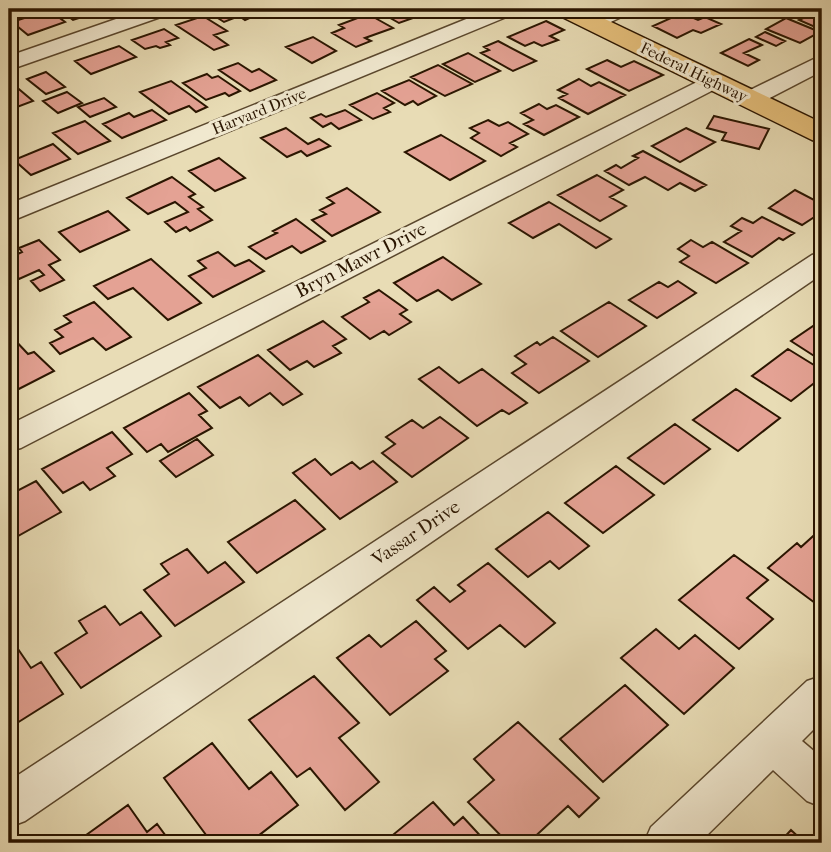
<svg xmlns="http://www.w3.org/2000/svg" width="831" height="852" viewBox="0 0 831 852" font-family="'IM FELL French Canon',serif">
	<rect width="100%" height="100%" fill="#e8dcb5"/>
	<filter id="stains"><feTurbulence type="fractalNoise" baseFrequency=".00286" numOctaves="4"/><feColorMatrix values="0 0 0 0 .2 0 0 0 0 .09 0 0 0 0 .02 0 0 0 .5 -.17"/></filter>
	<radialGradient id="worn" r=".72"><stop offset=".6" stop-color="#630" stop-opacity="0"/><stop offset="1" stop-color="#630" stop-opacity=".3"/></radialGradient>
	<!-- building -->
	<path fill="#e4a294" stroke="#2a1500" stroke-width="2" d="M65,9H107L73,20L60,10Z
		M222,9H261L249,13L254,16L245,20L239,16L224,22L210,13Z
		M384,9H419L427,13L399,23L378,11Z
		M49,10L65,22L28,35L12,22Z
		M818,11L822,13V30L799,20Z
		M682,13L698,20L705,17L721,24L701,33L693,30L677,38L653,26Z
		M368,14L393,28L365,38L371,41L356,47L332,33L344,28L339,25Z
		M203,16L227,31L214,35L228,45L214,50L176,25Z
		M786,18L820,32L800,43L766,29Z
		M546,21L564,30L550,36L558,40L542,46L534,42L525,46L508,37Z
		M164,29L178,38L166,42L170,45L160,48L156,46L145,49L132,40Z
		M765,32L785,41L776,46L756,37Z
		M313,37L336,51L312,63L286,47Z
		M749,39L762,45L744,53L759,60L748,66L721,53Z
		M498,41L536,61L513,71L481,53L489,50L484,47Z
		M119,46L136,57L91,74L75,61Z
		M468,53L500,71L475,82L443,64Z
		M607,60L621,67L634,61L663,75L629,91L587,69Z
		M238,63L252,72L259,69L276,80L250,91L219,70Z
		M438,65L472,84L445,96L411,77Z
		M46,72L65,87L46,94L27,79Z
		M207,74L212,78L218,76L240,91L229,96L225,93L206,100L183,83Z
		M579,79L591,86L599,82L625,95L588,114L559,98L567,94L558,90Z
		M409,80L436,96L418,105L413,101L405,105L382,91Z
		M171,81L207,107L196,112L189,106L169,114L140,92Z
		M14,85L33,101L9,110V87Z
		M67,92L82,103L58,113L43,101Z
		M377,93L394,103L384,108L390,112L373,119L350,105Z
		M104,98L116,107L90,117L78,107Z
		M539,104L547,109L556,105L579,117L544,135L524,124L533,120L521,113Z
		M152,110L166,120L122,138L103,124L129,113L134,117Z
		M345,110L361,120L339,129L331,123L323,127L311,118L321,114L326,117Z
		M714,116L769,129L759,149L722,140L726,133L707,128Z
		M488,120L499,126L508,122L528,134L510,143L517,147L501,156L471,138L479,133L470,128Z
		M85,121L110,141L78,154L53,133Z
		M286,128L308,144L319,139L330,146L307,156L301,151L287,157L261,138Z
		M686,128L715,142L680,162L652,146Z
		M441,135L485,161L450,180L405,152Z
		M53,144L70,159L31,175L14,160Z
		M643,151L706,185L695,191L680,183L668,190L645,177L629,185L605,171L616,165L621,168L638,158L633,156Z
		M219,158L245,178L215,191L189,171Z
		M597,175L623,190L610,197L626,206L600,221L558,195Z
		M172,177L195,194L189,197L203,207L198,209L212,220L190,231L186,227L176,232L165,222L188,212L175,202L148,214L127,198Z
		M347,188L380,212L332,236L312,220L326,214L320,210L334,203L327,198Z
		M795,190L822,204V215L819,214L802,225L769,208Z
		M549,202L611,239L596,248L559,224L533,238L509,223Z
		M108,211L129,230L80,252L59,232Z
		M762,217L794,233L783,240L779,238L752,257L724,242L741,231L731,226L742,218L753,223Z
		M296,219L325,241L301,253L292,246L266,259L249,247L277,233L273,231Z
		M39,240L60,260L49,265L64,280L40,291L31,281L44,275L39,270L19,279L9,268V258L22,252L19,248Z
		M691,240L703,247L712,242L748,263L716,283L680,262L689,256L678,249Z
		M218,252L235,266L249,260L264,271L213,297L189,276L206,268L198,261Z
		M443,257L481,284L452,300L438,290L417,301L394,283Z
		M151,259L201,303L168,320L133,288L108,299L94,286Z
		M678,281L696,293L657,318L629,300L659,282L668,287Z
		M379,290L407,310L400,314L411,322L389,335L384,331L370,339L342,317L369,302L364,298Z
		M94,302L131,337L106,350L93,338L60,354L50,343L63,337L55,330L71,322L64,316Z
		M609,302L646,326L598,357L561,331Z
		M822,320V361L791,341Z
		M323,321L346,339L333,346L341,353L314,367L307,361L290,370L268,350Z
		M12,337L28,354L34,352L54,371L9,394V339Z
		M553,337L589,361L539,393L512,373L526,364L515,356L537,342L540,345Z
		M788,349L822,370V377L791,401L752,376Z
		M258,355L302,394L283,405L270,393L249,406L240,397L220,408L198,387Z
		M439,367L459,383L482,369L527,403L509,414L502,410L477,426L419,379Z
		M736,389L780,418L738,451L693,420Z
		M189,393L207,411L199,415L212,428L168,452L161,444L147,452L124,428Z
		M440,417L468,438L412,477L382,453L395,444L386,437L412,420L423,428Z
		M675,424L710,449L664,484L628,458Z
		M112,432L132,454L107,468L115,476L90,490L83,482L63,493L42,469Z
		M197,439L213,455L176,477L160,461Z
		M315,459L331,475L352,462L360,469L373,461L397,482L340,519L293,473Z
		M616,466L654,495L603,533L565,503Z
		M36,481L61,512L9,541V495Z
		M295,500L325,529L257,573L228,542Z
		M548,512L589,546L559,569L550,561L528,577L496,549Z
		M822,528V596L815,603L768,568L797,543L801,547Z
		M187,549L208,573L225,562L244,582L175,626L144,590L169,574L161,564Z
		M734,555L768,580L747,598L773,619L739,649L679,600Z
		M488,563L555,623L525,647L500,625L468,649L417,600L434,587L450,602L465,591L458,585Z
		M105,606L120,625L141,612L161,636L81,688L55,653L87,633L79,621Z
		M416,621L446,651L435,659L448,671L390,715L337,658L369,635L381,647Z
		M656,629L679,649L695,635L734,668L684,714L621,658Z
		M18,649L31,668L41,662L63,694L9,728V655Z
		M314,676L359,723L339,738L379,782L345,810L310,768L297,777L249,720Z
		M625,685L668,725L603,782L560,739Z
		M518,722L599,798L579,817L568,806L528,843H508L468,802L494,780L474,759Z
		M212,743L249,789L271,772L298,805L249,843H212L164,778Z
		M433,802L454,825L463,817L487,843H402L394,834Z
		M128,805L147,832L157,824L171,843H85L82,838Z
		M791,830L805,843H779Z"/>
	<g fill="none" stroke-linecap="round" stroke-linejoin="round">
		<defs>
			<path id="minor" d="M145,9H176L172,13L9,70V56Z
				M491,9H520L516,13L9,222V204Z
				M605,9H634L630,13L600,27H584L581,22L584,17Z
				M822,55V71L758,104H742L738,99L742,94Z
				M713,74L721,76L725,81L721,86L21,448L9,451V425Z
				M822,252V274L25,821L9,827V781L812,255Z
				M822,676V721L802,741L822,758V807L807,801L773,770L699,843H644L651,827L807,681Z"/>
			<path id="major" d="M553,9H584L822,123V143L812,140L556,14Z"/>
		</defs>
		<!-- minor casing -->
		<use href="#minor" stroke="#5a472d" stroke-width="3"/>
		<!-- major casing -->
		<use href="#major" stroke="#2a1500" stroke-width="3"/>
		<!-- minor -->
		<use href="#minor" fill="#f0e8cf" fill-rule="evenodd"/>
		<!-- major -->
		<use href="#major" fill="#e4be7a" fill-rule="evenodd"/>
	</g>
	<g text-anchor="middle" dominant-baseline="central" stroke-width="6" stroke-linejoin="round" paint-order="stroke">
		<!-- far-street labels -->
		<g font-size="16" fill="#2a1500" stroke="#f0e8cf">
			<text transform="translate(694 72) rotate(26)">Federal Highway</text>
			<text transform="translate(259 111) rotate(-22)">Harvard Drive</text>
		</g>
		<!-- street labels -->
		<g font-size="19" fill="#2a1500" stroke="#f0e8cf">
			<text transform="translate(361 260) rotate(-27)">Bryn Mawr Drive</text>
			<text transform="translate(416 533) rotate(-34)">Vassar Drive</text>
		</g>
	</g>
	<!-- margin -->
	<rect width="831" height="852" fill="none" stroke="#e8dcb5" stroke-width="35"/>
	<rect x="10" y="10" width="810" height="831" fill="none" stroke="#2a1500" stroke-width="3.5"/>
	<rect x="18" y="18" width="796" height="817" fill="none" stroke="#2a1500" stroke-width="2"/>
	<rect width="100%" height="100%" filter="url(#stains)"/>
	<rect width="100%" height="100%" fill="url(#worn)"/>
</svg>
